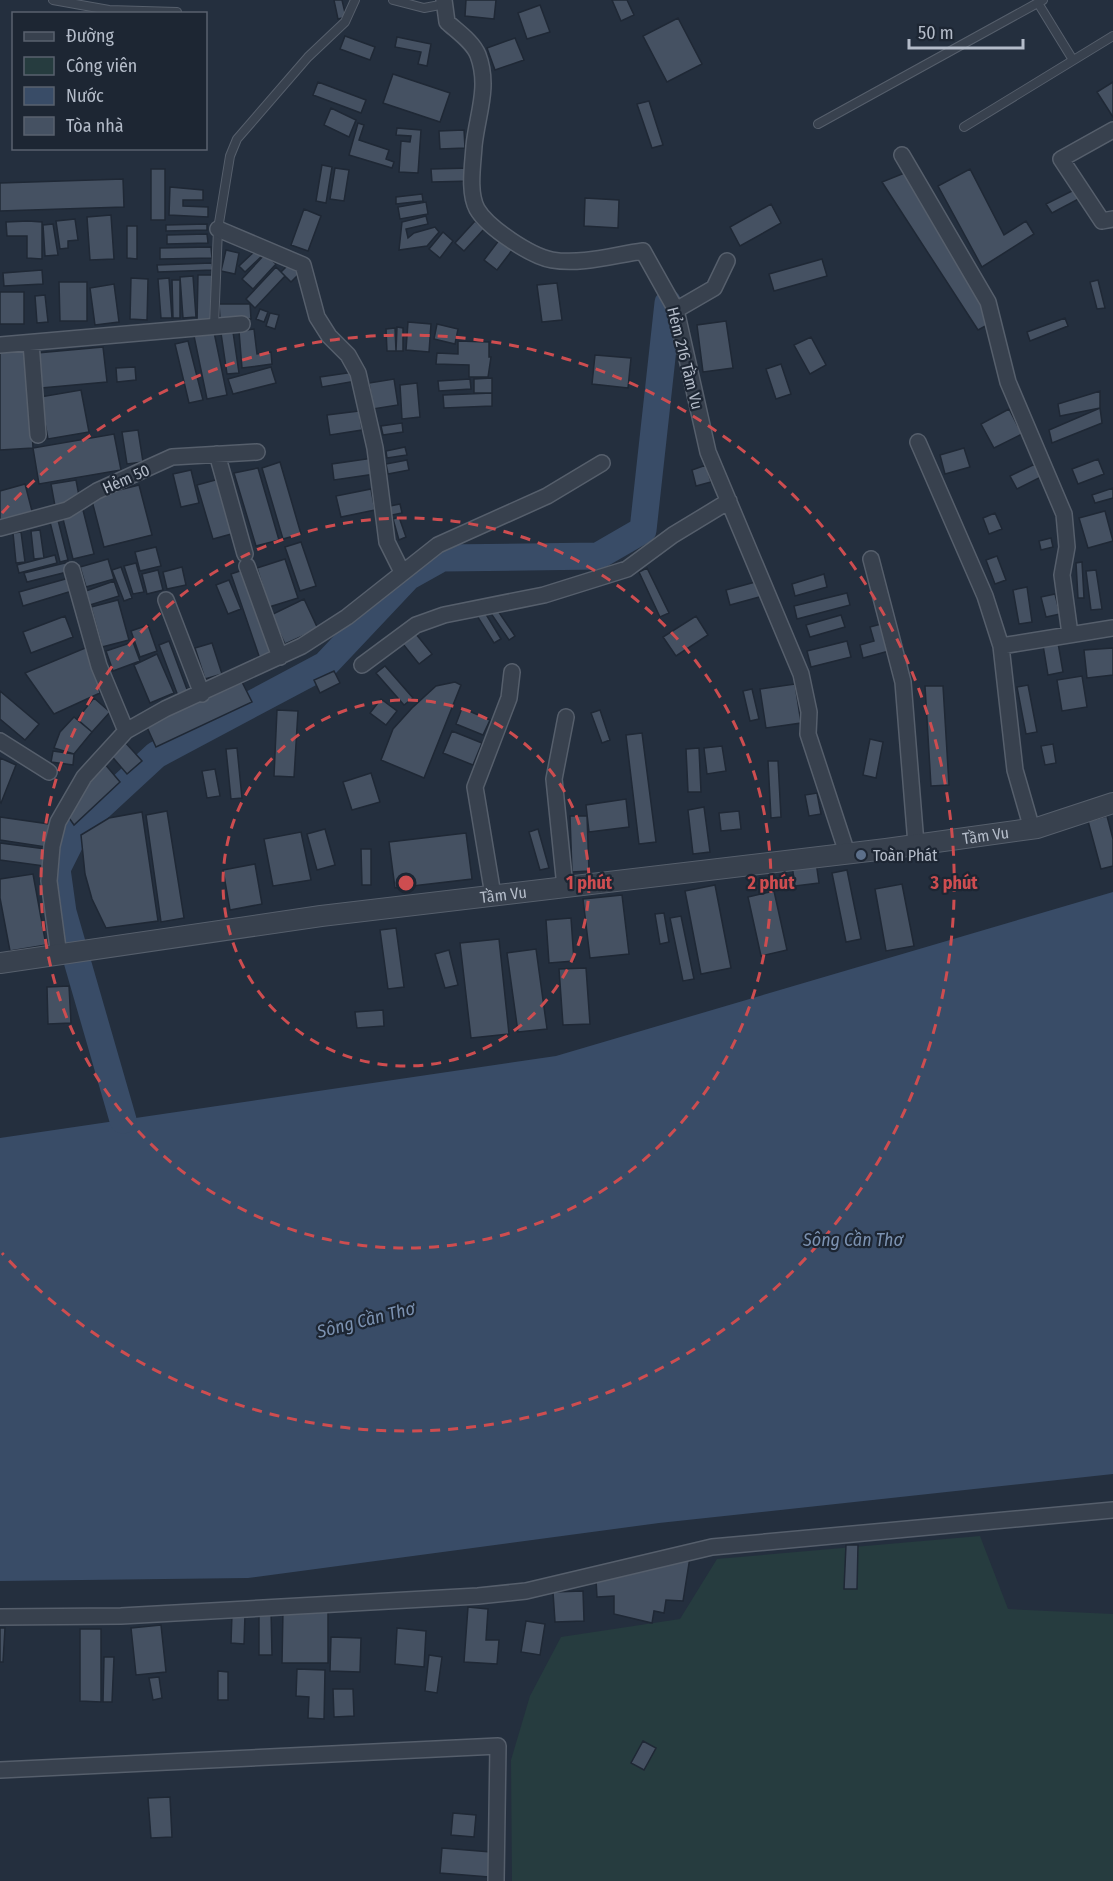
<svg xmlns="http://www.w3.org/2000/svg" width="1113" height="1881" viewBox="0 0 1113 1881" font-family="'Fira Sans Condensed',sans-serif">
	<rect width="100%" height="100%" fill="#242f3e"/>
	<!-- green -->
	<path fill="#263c3f" d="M980,1536L1008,1609L1113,1614V1881H512L511,1760L530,1696L561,1637L680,1619L717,1559Z"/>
	<!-- water -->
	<path fill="#394c67" d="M1113,892V1474L659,1523L248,1578L0,1581V1138L556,1056Z"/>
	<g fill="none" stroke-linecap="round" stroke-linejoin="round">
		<!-- river -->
		<path stroke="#394c67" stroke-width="27" d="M123,1120L63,912L57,869L78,827L156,755L325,665L408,577L442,558L598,556L643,530L668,303"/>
	</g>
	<!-- building -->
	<path fill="#455162" stroke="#1f2835" stroke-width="1.5" d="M334,0H342L346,17L338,19Z
		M466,0H496L494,19L465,16Z
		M612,0H627L634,15L621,21Z
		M540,5L550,32L527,39L518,13Z
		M678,18L702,64L667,82L643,36Z
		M345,36L375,47L370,60L340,49Z
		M397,37L431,44L427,66L418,64L421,52L395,47Z
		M515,38L524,60L495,70L487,48Z
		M393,74L450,93L440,122L383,103Z
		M318,82L366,100L361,113L313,95Z
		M1113,82V117L1097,92Z
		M649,101L663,145L652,148L637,104Z
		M331,108L356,120L349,137L324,125Z
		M358,123L364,125L359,140L389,150L386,159L394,162L392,168L349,155Z
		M397,128L421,130L418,173L399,172L401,141L410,142L411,136L396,135Z
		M464,130L465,148L440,149L439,131Z
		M322,165L332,167L326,203L316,201Z
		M335,168L349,170L344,201L330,199Z
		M472,168V181L432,182L431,169Z
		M151,169H165V220H151Z
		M970,169L1004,235L1026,221L1034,234L982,267L938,186Z
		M907,172L993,322L978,330L882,182Z
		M123,179L124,207L0,211V183Z
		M1084,185L1088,194L1052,213L1046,204Z
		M170,187L203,190V200H183V206L208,207V217L169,215Z
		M422,194L423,201L396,204V197Z
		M585,198L619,200L618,228L584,226Z
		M426,202L428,214L400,219L398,207Z
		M771,204L781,223L740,246L730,227Z
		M304,209L321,216L308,251L291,245Z
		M111,215L114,259L90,260L87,217Z
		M426,216L428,224L406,229L408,238L414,233L435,227L439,232L427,246L399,250L402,222Z
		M75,219L78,240L68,241V248L60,249L56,221Z
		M28,221L42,222V259L27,258V236H7L6,222Z
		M475,221L484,229L464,251L455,243Z
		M53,224L58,255L45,256L43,225Z
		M207,224V230L166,231V225Z
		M127,226H137V259L127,258Z
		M443,232L453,241L440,258L429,249Z
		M207,234L208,243L167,244V235Z
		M503,235L516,245L497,270L484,260Z
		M211,247L212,258L160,259V248Z
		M259,247L265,253L245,272L239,266Z
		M226,250L239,253L235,274L221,271Z
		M265,254L276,264L253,289L242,279Z
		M822,259L827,276L774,291L769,274Z
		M293,260L303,270L291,282L281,272Z
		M212,263L213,270L158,272L157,265Z
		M276,267L285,276L255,308L246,299Z
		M42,270L43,284L4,286L3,273Z
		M198,275H214L213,324L197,323Z
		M193,276L196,317L183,318L180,277Z
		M131,278L148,279L147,320L130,319Z
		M169,278L172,318H161L158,279Z
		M172,280H180V318H173Z
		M1098,280L1105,308L1097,309L1090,282Z
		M59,282H87V321H60Z
		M557,283L562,320L542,322L537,285Z
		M114,284L119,322L95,325L90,288Z
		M0,292H24V324H0Z
		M45,295L48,322L37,323L35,296Z
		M219,304H250L251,319H220Z
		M260,309L268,312L264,322L256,319Z
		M270,313L279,315L275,329L266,326Z
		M1065,318L1068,326L1030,341L1027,332Z
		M726,321L733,368L703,372L697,325Z
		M408,322L431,324L429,352L406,350Z
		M437,324L458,329L455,344L434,339Z
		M397,327L403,328V351H396Z
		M395,328L396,351H387L386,329Z
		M254,329L257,354L271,352L272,364L242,368L239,331Z
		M214,332L227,395L207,399L194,336Z
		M233,332L239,373L227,374L221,333Z
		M811,337L826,365L810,374L794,345Z
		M188,341L203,400L189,403L175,344Z
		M458,341L489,342V357H491L488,377H469V365L436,364L437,353L458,354Z
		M103,347L107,382L41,388L37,353Z
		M28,351L33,448L0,450V352Z
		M595,355L631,358L628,388L592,384Z
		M781,364L791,394L776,399L766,369Z
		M135,367L136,380L117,382L116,368Z
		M271,367L276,383L233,394L228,379Z
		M354,372L356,381L322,387L320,377Z
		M492,378V393H474V379Z
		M394,379L398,405L373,409L369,383Z
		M470,379L471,389L439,391L438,381Z
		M417,383L420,417L402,419L400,385Z
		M81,390L89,432L48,439L40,397Z
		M1100,391V408L1060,416L1058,404Z
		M492,393V406L444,408L443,395Z
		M1100,408L1102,423L1052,443L1049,430Z
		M1009,409L1022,434L994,448L981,424Z
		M359,411L362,430L330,435L327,415Z
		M402,423L403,432L383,435L381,426Z
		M138,430L143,462L127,464L122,432Z
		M114,434L121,470L39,484L33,448Z
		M405,447L407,455L387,458L386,451Z
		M964,448L970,467L945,474L940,455Z
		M373,458L375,474L334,480L332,464Z
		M1098,459L1104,474L1078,484L1072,469Z
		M407,460L409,470L388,474L386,464Z
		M280,462L301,534L283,539L262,468Z
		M1035,464L1041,477L1017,489L1010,476Z
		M706,465L711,482L696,486L692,470Z
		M258,468L279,540L256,546L234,473Z
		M191,470L199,503L181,507L173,474Z
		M219,479L235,533L213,539L197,485Z
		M76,480L80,501L55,506L51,484Z
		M25,484L33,515L0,523V491Z
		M139,485L152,535L104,547L91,497Z
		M1113,488V498L1095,503L1092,495Z
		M371,489L375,510L341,517L336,496Z
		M400,504L402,513L387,516L385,507Z
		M83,510L94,554L73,559L62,515Z
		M1105,511L1113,541L1088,548L1079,518Z
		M995,513L1002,529L989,534L983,518Z
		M57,516L68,560L60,562L49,518Z
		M399,517L406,537L399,540L393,519Z
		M40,530L44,558L34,559L31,531Z
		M21,532L25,562L16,563L13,533Z
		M1051,538L1053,547L1041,550L1039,541Z
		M301,542L316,586L300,591L285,547Z
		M156,547L161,566L140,571L135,552Z
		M55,555L57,563L19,573L17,565Z
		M997,556L1006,580L995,584L986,560Z
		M108,559L114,579L86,587L80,567Z
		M285,559L298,598L269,607L257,568Z
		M69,562L71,571L27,582L24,573Z
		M1082,562L1084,598H1078L1076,563Z
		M136,563L144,592L133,594L124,566Z
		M121,567L132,598L124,601L112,570Z
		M182,567L186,585L167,589L163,572Z
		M647,568L669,613L660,617L639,572Z
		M158,570L163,590L147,594L142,574Z
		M243,570L271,655L260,659L231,574Z
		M1096,570L1102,609L1091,610L1086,571Z
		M824,574L827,587L795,596L792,584Z
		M69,578L72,591L23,606L19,592Z
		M229,580L241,609L228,614L216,585Z
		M114,581L119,596L90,605L86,591Z
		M759,581L763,596L730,605L726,590Z
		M1027,587L1032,622L1019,624L1013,590Z
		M847,593L850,605L797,619L794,606Z
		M1055,594L1060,614L1046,617L1041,597Z
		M304,599L318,629L285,644L271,615Z
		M118,600L129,640L102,647L91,607Z
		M481,606L501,639L494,643L474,611Z
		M496,608L515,636L509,640L490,612Z
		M841,615L845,627L810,637L806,625Z
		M65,616L73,637L31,653L23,632Z
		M696,616L708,635L676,656L663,637Z
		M892,621L900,648L863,658L860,645L874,641L870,627Z
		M148,625L157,651L140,657L131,631Z
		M416,634L432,654L419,664L403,644Z
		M1057,637L1063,672L1048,675L1042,639Z
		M169,641L188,692L178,696L159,645Z
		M847,641L851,657L811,667L807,651Z
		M133,642L140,661L113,671L106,651Z
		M212,643L222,674L205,679L195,648Z
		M90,646L100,693L54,714L25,673Z
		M1113,648V675L1087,678L1084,650Z
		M157,654L174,693L150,703L134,665Z
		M385,666L413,698L404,705L376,673Z
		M334,671L340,683L320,693L314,680Z
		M1082,676L1087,707L1062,711L1057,680Z
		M241,680L252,702L156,747L146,725Z
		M455,682L461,685L424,778L381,760L393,729L412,708L436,686Z
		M795,684L801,723L766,728L760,689Z
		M1028,685L1037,732L1026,734L1017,687Z
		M925,686H943L949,785L931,786Z
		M752,689L759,719L750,721L743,691Z
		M0,691L39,724L25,740L0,719Z
		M94,698L110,712L92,732L77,719Z
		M381,699L397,711L386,725L370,713Z
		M462,708L490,720L483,735L456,724Z
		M277,710L298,711L294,777L274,776Z
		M600,710L610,740L602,743L591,713Z
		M74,717L92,732L74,754L54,748L60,732Z
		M452,731L482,743L473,765L443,753Z
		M642,733L656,842L639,844L626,735Z
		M870,739L883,742L876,778L863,775Z
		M124,741L142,761L127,774L109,753Z
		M1053,744L1056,763L1045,765L1041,746Z
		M722,746L726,771L707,774L704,748Z
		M237,748L242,798L231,799L226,749Z
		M699,748L701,792H688L686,749Z
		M53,751L74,754L73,765L51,762Z
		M0,758L16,765L1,803L0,802Z
		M768,761H778L781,817L771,818Z
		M104,763L120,782L74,825L67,815L87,780Z
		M215,769L220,796L207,798L202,771Z
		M371,773L380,802L352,810L343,782Z
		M817,793L821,814L809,816L805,795Z
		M626,799L629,827L589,832L586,805Z
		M704,807L710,852L693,854L688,810Z
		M167,811L184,918L161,922L146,815Z
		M739,811L741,829L721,831L719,813Z
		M142,812L158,921L106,928L92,899L85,874L81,835L109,818Z
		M570,816H587L589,871L572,872Z
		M1107,816L1113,839V866L1101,869L1088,821Z
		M0,817L49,824L46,847L0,840Z
		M325,829L335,865L317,870L307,834Z
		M538,829L549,868L540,870L529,832Z
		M301,832L311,880L273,886L264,839Z
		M466,833L472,879L395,888L389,842Z
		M0,843L46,849L44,866L0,860Z
		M361,849H371V885H362Z
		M816,862L819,883L795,886L792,865Z
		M255,864L262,904L230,910L223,870Z
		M847,870L861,939L846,942L832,873Z
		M33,874L46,945L10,951L0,898V879Z
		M902,884L914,946L886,951L875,889Z
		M715,885L731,968L701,974L685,891Z
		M774,891L787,950L761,956L748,897Z
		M622,895L629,954L590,958L583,899Z
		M664,913L669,942L660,944L655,914Z
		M681,916L694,979L683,981L670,918Z
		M571,918L574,961L549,963L546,920Z
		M396,928L404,987L388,989L380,930Z
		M499,939L509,1034L471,1038L460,943Z
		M536,949L547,1029L518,1032L507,953Z
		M449,950L458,985L445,988L435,954Z
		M586,968L590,1024L563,1025L559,969Z
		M69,986L71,1023L48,1024L47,987Z
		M383,1010L384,1026L357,1028L355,1012Z
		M846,1545H858L857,1589H844Z
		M690,1557L683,1601L666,1600L664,1613L654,1611L652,1623L614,1614V1596L597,1597L596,1580Z
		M583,1591L584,1621L555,1622L553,1592Z
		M468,1607L488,1609L486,1640H499L497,1664L464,1662Z
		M259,1610H271L272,1655H259Z
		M283,1610H328V1663H282Z
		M232,1614H245L244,1644L231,1643Z
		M526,1621L545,1624L540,1655L521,1652Z
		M161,1625L166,1672L136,1675L131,1628Z
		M0,1628H5L3,1662H0Z
		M397,1628L426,1631L424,1667L395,1664Z
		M80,1629H101V1702L80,1701Z
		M331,1637L361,1638L360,1672L330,1671Z
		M429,1655L442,1657L437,1693L425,1691Z
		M104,1657H114L112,1702H103Z
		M297,1669L325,1670L324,1719L308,1718L309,1697L296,1696Z
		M218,1671L228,1672V1700H218Z
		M159,1677L162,1698L153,1700L149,1678Z
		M333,1689H353L354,1716L334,1717Z
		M643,1741L656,1748L644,1770L631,1763Z
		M170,1797L172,1837L151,1838L148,1798Z
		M453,1813L476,1815L474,1837L451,1835Z
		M442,1848L491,1852L489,1877L440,1873Z"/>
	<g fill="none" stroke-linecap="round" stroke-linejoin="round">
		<defs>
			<path id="service" d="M53,0L109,10L177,12
				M393,0L424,8L445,4
				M1038,3L1073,60
				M818,124L1043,0
				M964,127L1113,36
				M214,326L218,229L230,156L237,139L308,57L345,22L355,0"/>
			<path id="minor" d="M444,0L447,22C458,32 473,42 478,55C490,87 477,115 474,146C473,164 468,192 477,209C488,228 531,256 552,260C581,265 614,255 643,251L676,310L708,452L801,674L809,712L808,734L847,853
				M1113,130L1061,159L1102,221L1113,219
				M902,155L988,302L1008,382L1064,514L1067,547L1062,575L1070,634
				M218,229L303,265L317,317L329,336L348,355L358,373L375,448L387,542L402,572
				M676,310L714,288L727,261
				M31,343L38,435
				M0,345L242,324
				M918,442L985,596L1001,646
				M217,454L245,554
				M0,528L67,510L97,491L172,457L257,452
				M871,559L903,682L916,844
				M247,566L280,657
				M72,570L99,666L126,731
				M166,600L202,694
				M362,665L416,625L444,615L544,595L627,569L673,535L729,501
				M0,741L49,772
				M1032,829L1015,770L1001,646L1113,628
				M565,887L554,779L566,717
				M493,895L475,787L509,698L512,672
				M59,956L49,881L52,846L58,822L84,777L126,731L165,709L302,646L347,617L438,545L547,496L602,463
				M0,1617L121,1616L478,1596L526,1591L712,1547L1113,1510
				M0,1770L498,1746L496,1881"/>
			<g id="tertiary">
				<path id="s1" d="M0,963L321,916L886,849L1037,828L1113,803"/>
			</g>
		</defs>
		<!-- service casing -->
		<use href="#service" stroke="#565f6c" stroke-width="10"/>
		<!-- minor casing -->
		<use href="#minor" stroke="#565f6c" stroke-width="18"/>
		<!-- tertiary casing -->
		<use href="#tertiary" stroke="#565f6c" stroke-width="22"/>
		<!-- service -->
		<use href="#service" stroke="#38414e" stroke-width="8"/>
		<!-- minor -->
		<use href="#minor" stroke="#38414e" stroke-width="15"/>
		<!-- tertiary -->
		<use href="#tertiary" stroke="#38414e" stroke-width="20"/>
	</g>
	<!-- distance rings -->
	<g fill="none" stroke="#ce4d50" stroke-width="3" stroke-dasharray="10 8">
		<circle cx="406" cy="883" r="183"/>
		<circle cx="406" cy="883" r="365"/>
		<path d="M2 513A548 548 0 1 1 2 1253"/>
	</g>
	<!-- markers -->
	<circle fill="#5c6f8a" stroke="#1d2633" stroke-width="2" cx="861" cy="855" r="6"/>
	<g text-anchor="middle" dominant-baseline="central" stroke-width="4.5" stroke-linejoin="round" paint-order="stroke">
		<!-- street labels -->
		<g font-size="16" fill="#b4bcc9" stroke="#1d2633">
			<text transform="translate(685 358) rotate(76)">Hẻm 216 Tầm Vu</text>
			<text transform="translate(126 479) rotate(-24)">Hẻm 50</text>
			<text stroke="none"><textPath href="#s1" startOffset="994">Tầm Vu</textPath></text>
			<text stroke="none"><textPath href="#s1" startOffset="508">Tầm Vu</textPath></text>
		</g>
		<!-- poi labels -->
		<g font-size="16" fill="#b4bcc9" stroke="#1d2633" text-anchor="start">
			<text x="873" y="855">Toàn Phát</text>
		</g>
		<!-- water labels -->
		<g font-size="18" font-style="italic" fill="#7c92b1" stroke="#1d2633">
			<text x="853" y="1240">Sông Cần Thơ</text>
			<text transform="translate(366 1320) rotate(-14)">Sông Cần Thơ</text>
		</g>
	</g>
	<circle cx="406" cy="883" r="9" fill="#ce4d50" stroke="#1d2633" stroke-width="3"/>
	<g font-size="18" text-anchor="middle" font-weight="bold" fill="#ce4d50" stroke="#1d2633" stroke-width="4.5" stroke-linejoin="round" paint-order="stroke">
		<text x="589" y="889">1 phút</text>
		<text x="771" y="889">2 phút</text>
		<text x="954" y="889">3 phút</text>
	</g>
	<!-- legend -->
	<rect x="12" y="12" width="195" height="138" fill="#1d2633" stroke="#59626f" stroke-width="1.5"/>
	<rect x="24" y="32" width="30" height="9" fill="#38414e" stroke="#59626f" stroke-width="1.5"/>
	<text x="66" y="42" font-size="18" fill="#b4bcc9">Đường</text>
	<rect x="24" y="57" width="30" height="18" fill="#263c3f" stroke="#59626f" stroke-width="1.5"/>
	<text x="66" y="72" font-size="18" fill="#b4bcc9">Công viên</text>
	<rect x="24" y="87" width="30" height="18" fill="#394c67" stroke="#59626f" stroke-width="1.5"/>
	<text x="66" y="102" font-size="18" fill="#b4bcc9">Nước</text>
	<rect x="24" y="117" width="30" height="18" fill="#455162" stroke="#59626f" stroke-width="1.5"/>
	<text x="66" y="132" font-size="18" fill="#b4bcc9">Tòa nhà</text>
	<!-- scale -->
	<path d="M909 39v9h114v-9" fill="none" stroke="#b4bcc9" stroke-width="3"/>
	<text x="918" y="39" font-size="18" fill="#b4bcc9" stroke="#1d2633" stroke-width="4.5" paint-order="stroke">50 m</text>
</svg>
